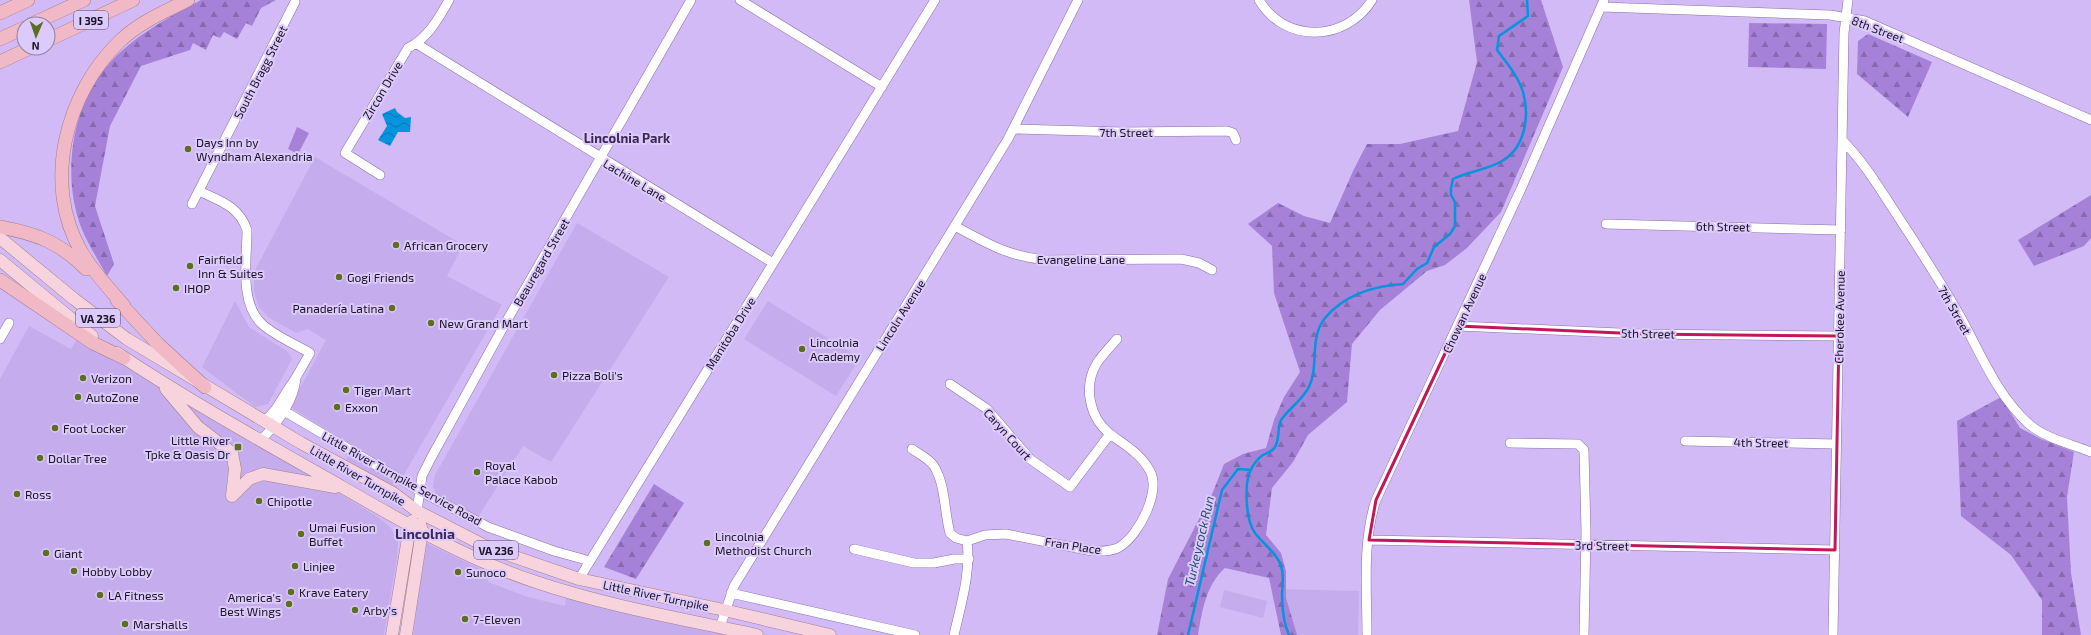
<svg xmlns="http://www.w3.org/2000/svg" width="2091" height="635" viewBox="0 0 2091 635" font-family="'Exo 2',sans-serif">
	<defs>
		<pattern id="forest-firs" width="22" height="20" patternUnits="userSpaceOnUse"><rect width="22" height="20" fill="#a582d7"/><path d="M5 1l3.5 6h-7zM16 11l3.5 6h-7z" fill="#8669ae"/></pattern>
		<pattern id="water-waves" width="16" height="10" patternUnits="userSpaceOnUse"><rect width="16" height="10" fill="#0794df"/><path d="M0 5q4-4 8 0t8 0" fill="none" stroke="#0777b5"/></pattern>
	</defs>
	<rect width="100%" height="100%" fill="#d2baf6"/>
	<!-- built -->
	<path fill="#c5acec" d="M315,157L463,245L447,276L502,305L395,490L346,460L353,446L290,407L326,340L308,329L296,333L268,317L259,307L254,291V272Z
		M577,223L669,277L551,462L523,446L478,517L436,494L433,486L435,475Z
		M235,301L249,327L288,352L292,359L268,404L255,407L202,367Z
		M768,301L860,358L836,396L744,339Z
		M29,326L71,349L79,336L378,517L391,528L398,542L397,557L384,635H0V379Z
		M426,543L489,573L488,582L528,597L565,606L566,598L748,635H413Z
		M1278,589L1359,591L1358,635H1295Z
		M1224,590L1267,601L1263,618L1220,607Z"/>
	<!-- green -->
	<path fill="#a582d7" d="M297,127L309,133L298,154L288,149Z"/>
	<!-- forest -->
	<path fill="url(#forest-firs)" d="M201,0H276L261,8L252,26L246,23L237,39L224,32L220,38L213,35L206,50L193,43L190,50L141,66L110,126L95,206L114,264L107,276C98,260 88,244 81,227C62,177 71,107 107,66C132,37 167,18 201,0Z
		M1469,0H1541L1563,67L1501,212L1467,248L1445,265L1427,271L1380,310L1352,344L1347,402L1308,435L1293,462L1272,488L1266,535L1281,553L1286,571V598L1297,635H1281L1269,578L1225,568C1206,585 1202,611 1198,635H1157L1168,579L1213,492L1224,464L1243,454L1266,448L1274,420L1284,397L1300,372L1274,293L1272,246L1248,224L1278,203L1304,216L1330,223L1354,169L1367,144H1400L1458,131L1477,62Z
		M1749,23L1827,24L1826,69L1748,67Z
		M1868,34L1932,62L1908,117L1857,74L1858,41Z
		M2091,195V238L2084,246L2034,266L2018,240Z
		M2001,397L2020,428L2041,439L2074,452L2067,497L2071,573L2081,635H2042V600L2011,555L1961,516L1957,421Z
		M654,484L684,503L636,579L604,567Z"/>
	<!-- water -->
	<path fill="url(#water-waves)" d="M395,108L397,112L405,118L411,117L410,132H398L390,146L378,140L387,126L382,114Z"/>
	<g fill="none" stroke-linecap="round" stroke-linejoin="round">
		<!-- stream -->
		<path stroke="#0794df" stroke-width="2.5" d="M1188,635L1222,490L1238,469L1251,470
			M1289,635C1283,622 1282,608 1282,593C1283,584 1284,575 1281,566C1277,553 1263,544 1255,533C1246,520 1246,499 1247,483C1248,473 1254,461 1263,455C1268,452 1272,452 1275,447C1280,439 1277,428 1281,420C1288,410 1298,403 1305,393C1322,371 1307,340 1325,318C1345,294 1373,286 1403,284L1417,269L1427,263L1434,247L1450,234L1455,226V202L1451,195V188L1453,179C1469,171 1487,170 1502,161C1525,148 1530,116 1523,92C1518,76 1507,63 1497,50L1499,36L1528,16L1527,0"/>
		<defs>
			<path id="minor" d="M740,0L882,87
				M1259,0C1285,44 1346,42 1372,0
				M1602,7L1830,15L1865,21L2091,120
				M417,44L773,263
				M1013,129L1122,132L1227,131L1233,133L1236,140
				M1842,140C1865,163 1881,191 1899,218C1920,250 1941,283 1960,316C1981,354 1997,396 2030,425C2047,439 2071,444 2091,452
				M380,175L345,153L408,48C428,38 439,18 449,0
				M199,191C220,201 239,206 247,230C247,259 239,303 262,324C275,336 295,344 310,353C303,365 297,377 289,388C280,401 277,411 264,421
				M192,204L295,2
				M1606,224L1841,230
				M955,226C986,243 1010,257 1046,260L1181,259L1199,263L1212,270
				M1458,326L1642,334L1839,336
				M0,339L9,323
				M950,384L987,409L1030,459L1070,487L1110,434
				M284,411L420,491L488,527L554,551L590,561
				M260,441C277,424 293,403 296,379
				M1685,441L1836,444
				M1510,443L1578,444L1584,450L1586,532L1584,635
				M912,449C919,454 929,459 934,466C946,486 944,512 950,533L956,538L967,541C971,573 961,604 954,635
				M417,511L422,476L431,458L506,322L691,0
				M1369,540L1835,550
				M967,541L985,535L1006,534L1092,551C1101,551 1113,552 1121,546C1139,534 1161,492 1150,471C1141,454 1125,445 1110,434C1089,417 1083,386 1097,363C1103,354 1110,347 1117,339
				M854,549L914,563H934L954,559H969
				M579,579L935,0
				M731,593L915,635
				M720,627L734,586L1008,139L1078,0
				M1367,635C1367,591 1362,542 1376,500L1521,189L1604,0
				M1833,635L1844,33L1848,0"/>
			<path id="major" d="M0,238L74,299L127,339L301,443L393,493L417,511L489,548L579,579L724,610L830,635
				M0,260L92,336
				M117,353C186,399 258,439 330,480C396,518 463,558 536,582C607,606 683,619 757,635
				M166,389L198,427L232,453L235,469L232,496
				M232,496L249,479L263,474L335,487
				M392,635L410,526L412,521
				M406,635L422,531L420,524"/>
			<path id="highway" d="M0,13L28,0
				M32,24L84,0
				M0,39L24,28
				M48,40L133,0
				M0,62L30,48
				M0,227C37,234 59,242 86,269
				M0,280L93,343L124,358
				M117,300L158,344L205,387
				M124,306C109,288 92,271 81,251C42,184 66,93 119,42C138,23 164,12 188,0"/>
		</defs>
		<!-- minor casing -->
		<use href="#minor" stroke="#8771a8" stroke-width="10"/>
		<!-- major casing -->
		<use href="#major" stroke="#a67e8f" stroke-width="13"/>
		<!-- highway casing -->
		<use href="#highway" stroke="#a67e8f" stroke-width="14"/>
		<!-- minor -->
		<use href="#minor" stroke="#fff" stroke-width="9"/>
		<!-- major -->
		<use href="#major" stroke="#f7d4dd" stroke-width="12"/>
		<!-- highway -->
		<use href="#highway" stroke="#f1b8c6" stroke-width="13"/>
	</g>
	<!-- marked area -->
	<path fill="none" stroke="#c2185b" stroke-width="3" stroke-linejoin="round" d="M1458,326L1642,334L1839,336L1835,550L1369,540L1376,500Z"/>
	<!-- markers -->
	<g fill="#5b6f1e" stroke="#dccafa" stroke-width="1.5">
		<circle cx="188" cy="149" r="4"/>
		<circle cx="396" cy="245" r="4"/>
		<circle cx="190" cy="266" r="4"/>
		<circle cx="339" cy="277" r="4"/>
		<circle cx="176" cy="288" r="4"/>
		<circle cx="392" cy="308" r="4"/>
		<circle cx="431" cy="323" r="4"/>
		<circle cx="802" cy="349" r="4"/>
		<circle cx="554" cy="375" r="4"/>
		<circle cx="83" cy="378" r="4"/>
		<circle cx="346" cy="390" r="4"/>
		<circle cx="78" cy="397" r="4"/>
		<circle cx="337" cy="407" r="4"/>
		<circle cx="55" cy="428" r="4"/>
		<rect x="234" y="443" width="8" height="8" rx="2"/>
		<circle cx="40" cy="458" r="4"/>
		<circle cx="477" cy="472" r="4"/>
		<circle cx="17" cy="494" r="4"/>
		<circle cx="259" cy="501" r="4"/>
		<circle cx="301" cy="534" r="4"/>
		<circle cx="707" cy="543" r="4"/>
		<circle cx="46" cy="553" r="4"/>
		<circle cx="295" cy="566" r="4"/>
		<circle cx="74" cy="571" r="4"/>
		<circle cx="458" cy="572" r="4"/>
		<circle cx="291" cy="592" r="4"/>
		<circle cx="100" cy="595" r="4"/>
		<circle cx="289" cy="604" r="4"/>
		<circle cx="355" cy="610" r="4"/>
		<circle cx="465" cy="619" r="4"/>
		<circle cx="125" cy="624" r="4"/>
	</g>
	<g text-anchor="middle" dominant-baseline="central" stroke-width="4" stroke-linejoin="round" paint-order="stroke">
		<!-- shield labels -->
		<g fill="#dccafa" stroke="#554967" stroke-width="1">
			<rect x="74" y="11" width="34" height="18" rx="3"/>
			<rect x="76" y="309" width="44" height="18" rx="3"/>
			<rect x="474" y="541" width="44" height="18" rx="3"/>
		</g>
		<g font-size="11" font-weight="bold" fill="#1b1228">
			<text x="91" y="20">I 395</text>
			<text x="98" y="318">VA 236</text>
			<text x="496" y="550">VA 236</text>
		</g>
		<!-- street labels -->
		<g font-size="12" fill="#1b1228" stroke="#dccafa">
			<text transform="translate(1878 29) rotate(21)">8th Street</text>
			<text transform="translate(260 72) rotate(-63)">South Bragg Street</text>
			<text transform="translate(382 90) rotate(-59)">Zircon Drive</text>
			<text x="1126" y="132">7th Street</text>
			<text transform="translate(635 180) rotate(31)">Lachine Lane</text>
			<text transform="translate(1723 226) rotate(1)">6th Street</text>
			<text x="1081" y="259">Evangeline Lane</text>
			<text transform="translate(541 262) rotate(-60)">Beauregard Street</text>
			<text transform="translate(1955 310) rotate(60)">7th Street</text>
			<text transform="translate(1464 313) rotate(-65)">Chowan Avenue</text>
			<text transform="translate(900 315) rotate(-58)">Lincoln Avenue</text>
			<text transform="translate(1839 317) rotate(-89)">Cherokee Avenue</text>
			<text transform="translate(730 333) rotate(-58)">Manitoba Drive</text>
			<text transform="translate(1648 333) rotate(1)">5th Street</text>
			<text transform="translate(1008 434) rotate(48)">Caryn Court</text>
			<text transform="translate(1761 442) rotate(1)">4th Street</text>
			<text transform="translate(358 475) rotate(30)">Little River Turnpike</text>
			<text transform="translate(402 478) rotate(29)">Little River Turnpike Service Road</text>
			<text transform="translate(1073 545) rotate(9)">Fran Place</text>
			<text transform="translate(1602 545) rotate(1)">3rd Street</text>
			<text transform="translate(656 595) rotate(12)">Little River Turnpike</text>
		</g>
		<!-- poi labels -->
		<g font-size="12" fill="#1b1228" stroke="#dccafa" text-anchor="start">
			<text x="196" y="142">Days Inn by<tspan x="196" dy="14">Wyndham Alexandria</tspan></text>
			<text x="404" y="245">African Grocery</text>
			<text x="198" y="259">Fairfield<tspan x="198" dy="14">Inn &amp; Suites</tspan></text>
			<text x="347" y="277">Gogi Friends</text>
			<text x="184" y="288">IHOP</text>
			<text x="384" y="308" text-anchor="end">Panadería Latina</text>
			<text x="439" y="323">New Grand Mart</text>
			<text x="810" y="342">Lincolnia<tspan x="810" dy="14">Academy</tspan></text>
			<text x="562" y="375">Pizza Boli's</text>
			<text x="91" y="378">Verizon</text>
			<text x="354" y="390">Tiger Mart</text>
			<text x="86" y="397">AutoZone</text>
			<text x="345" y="407">Exxon</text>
			<text x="63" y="428">Foot Locker</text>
			<text x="230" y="440" text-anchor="end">Little River<tspan x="230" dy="14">Tpke &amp; Oasis Dr</tspan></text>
			<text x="48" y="458">Dollar Tree</text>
			<text x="485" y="465">Royal<tspan x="485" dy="14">Palace Kabob</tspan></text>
			<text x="25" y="494">Ross</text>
			<text x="267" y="501">Chipotle</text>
			<text x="309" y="527">Umai Fusion<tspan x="309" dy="14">Buffet</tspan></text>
			<text x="715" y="536">Lincolnia<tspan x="715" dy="14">Methodist Church</tspan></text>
			<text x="54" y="553">Giant</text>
			<text x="303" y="566">Linjee</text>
			<text x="82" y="571">Hobby Lobby</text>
			<text x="466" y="572">Sunoco</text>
			<text x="299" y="592">Krave Eatery</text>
			<text x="108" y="595">LA Fitness</text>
			<text x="281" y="597" text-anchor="end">America's<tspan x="281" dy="14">Best Wings</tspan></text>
			<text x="363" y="610">Arby's</text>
			<text x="473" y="619">7-Eleven</text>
			<text x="133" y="624">Marshalls</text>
		</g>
		<!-- neighbourhood labels -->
		<g font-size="13" font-weight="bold" fill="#3d2859" stroke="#dccafa">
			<text x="627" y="138">Lincolnia Park</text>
		</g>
		<!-- water labels -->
		<g font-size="13" font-style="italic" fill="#275373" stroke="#dccafa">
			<text transform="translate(1199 541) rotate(-77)">Turkeycock Run</text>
		</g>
		<!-- quarter labels -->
		<g font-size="14" font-weight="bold" fill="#3d2859" stroke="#dccafa">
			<text x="425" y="533">Lincolnia</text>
		</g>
	</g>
	<!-- north arrow -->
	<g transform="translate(36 36) rotate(182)"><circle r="19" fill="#dccafa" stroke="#8f80a6"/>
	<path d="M0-3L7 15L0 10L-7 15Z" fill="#5b6f1e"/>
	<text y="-6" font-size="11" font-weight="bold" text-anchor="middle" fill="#1b1228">N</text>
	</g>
</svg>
